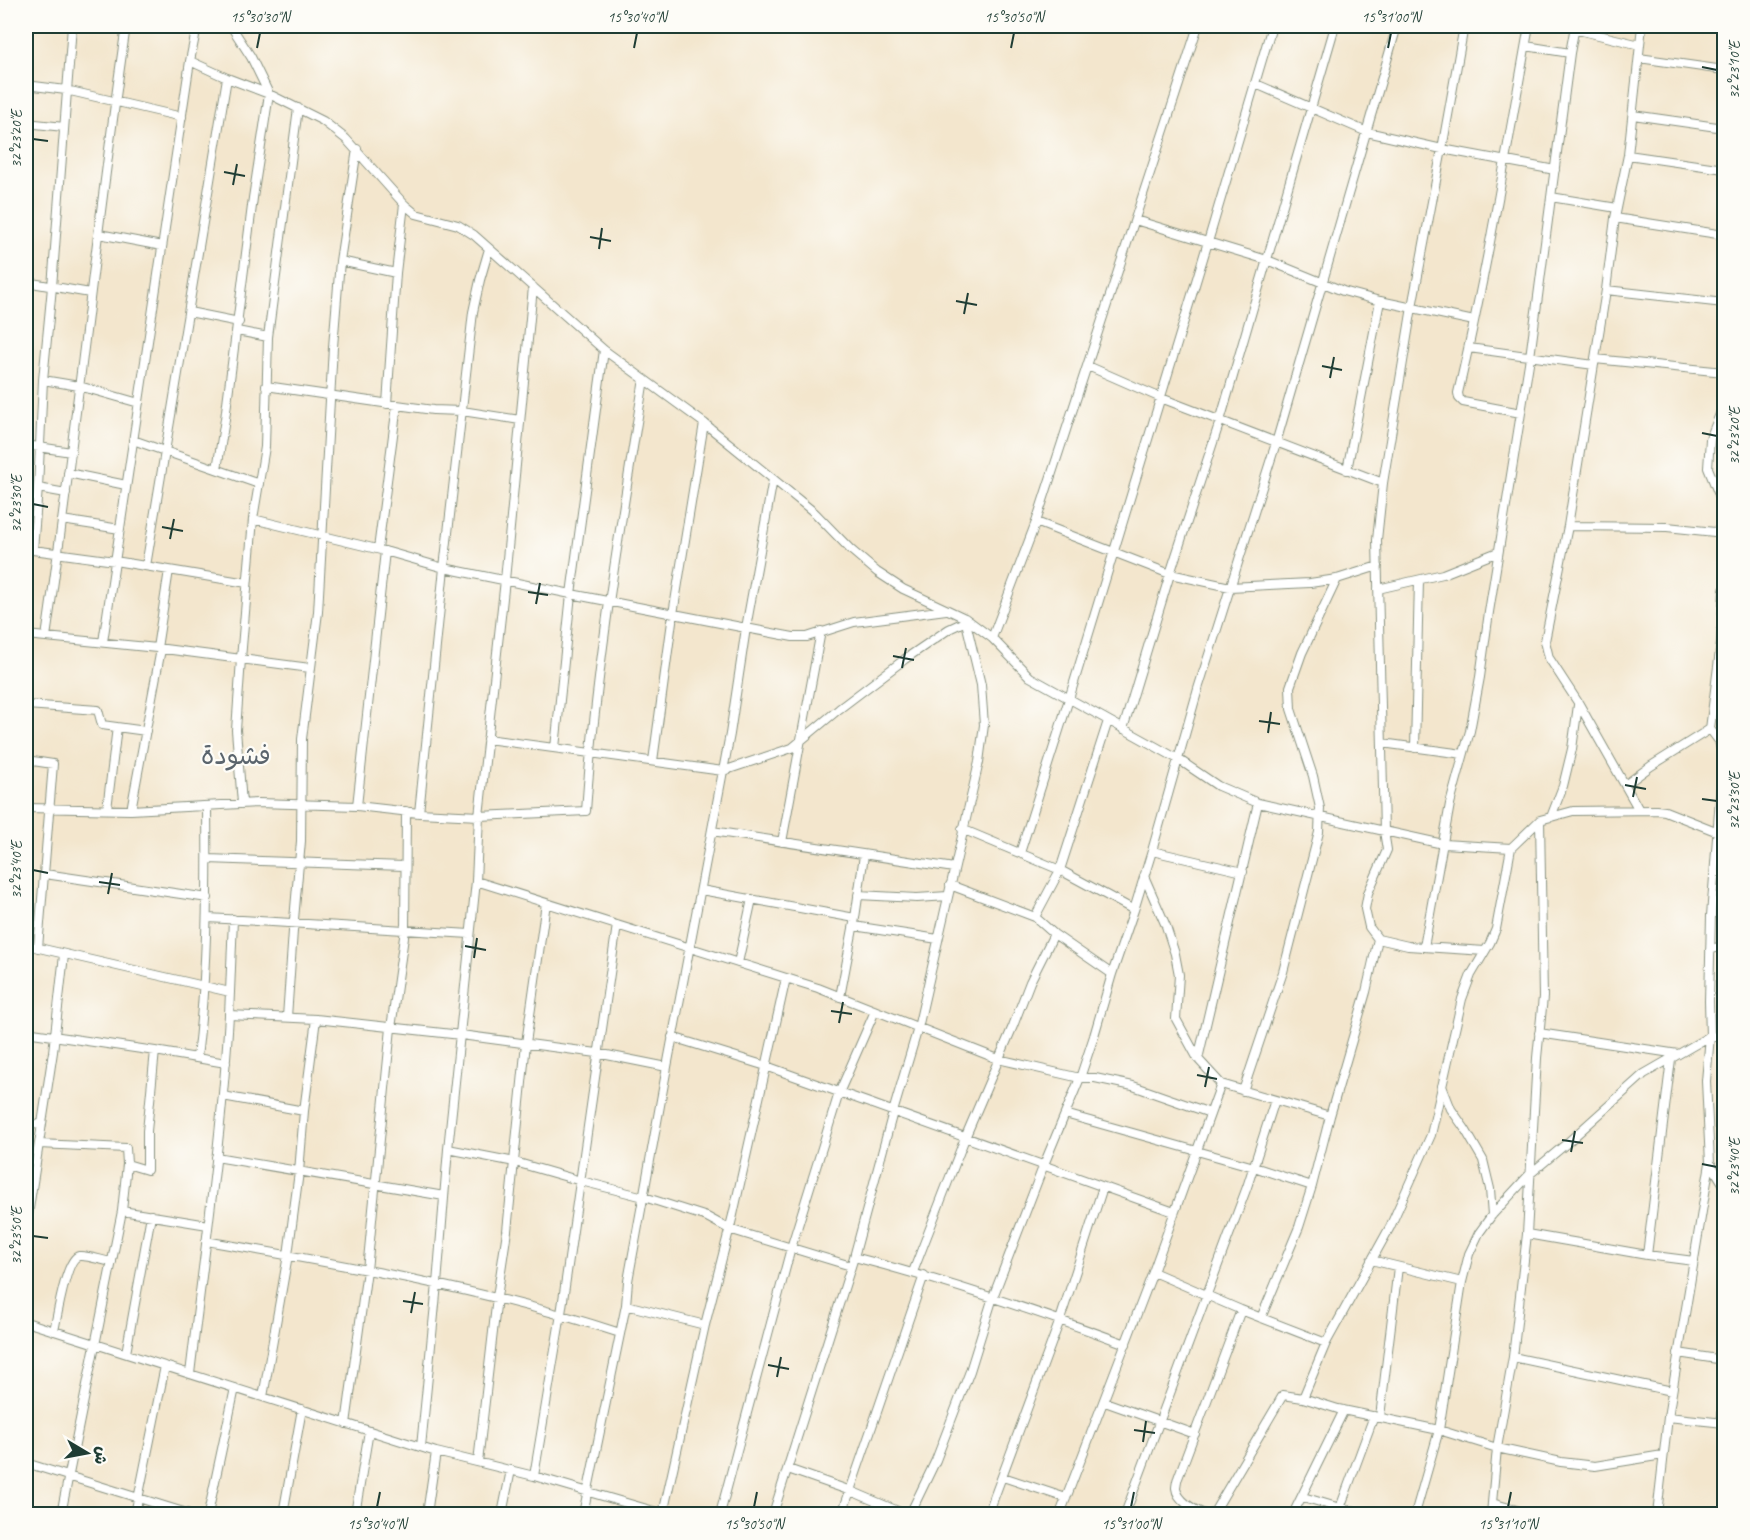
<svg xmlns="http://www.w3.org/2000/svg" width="1750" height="1540" viewBox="0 0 1750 1540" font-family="Caveat,'Playpen Sans Arabic',sans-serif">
	<rect width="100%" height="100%" fill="#fdfcf7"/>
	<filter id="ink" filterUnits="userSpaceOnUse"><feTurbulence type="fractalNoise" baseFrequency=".0167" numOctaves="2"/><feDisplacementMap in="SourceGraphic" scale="12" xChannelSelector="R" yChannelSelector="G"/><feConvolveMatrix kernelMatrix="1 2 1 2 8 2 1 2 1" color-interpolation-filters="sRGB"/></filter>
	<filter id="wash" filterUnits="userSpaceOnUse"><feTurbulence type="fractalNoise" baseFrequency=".008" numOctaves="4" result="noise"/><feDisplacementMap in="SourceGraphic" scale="24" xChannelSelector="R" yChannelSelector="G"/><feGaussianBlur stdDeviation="1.35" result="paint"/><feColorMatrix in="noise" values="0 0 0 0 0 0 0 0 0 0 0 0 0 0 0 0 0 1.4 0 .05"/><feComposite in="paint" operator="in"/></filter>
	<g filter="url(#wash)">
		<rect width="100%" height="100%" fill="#f3e6cd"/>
	</g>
	<g filter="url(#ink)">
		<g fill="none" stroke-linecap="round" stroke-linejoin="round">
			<defs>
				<path id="street" d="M72,26L52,287L43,380L38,488L33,550L115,561L247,583
					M197,26L190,61L227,78L269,94L323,121L346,139L404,204L416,214L458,225L474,235L604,350L704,423L815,513L850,549L877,572L903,589L965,618L992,638L1030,677L1178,759L1218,786L1258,803L1443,844L1511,848L1540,820L1573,811L1656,810L1665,811L1718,832L1724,833
					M1464,26L1442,149L1412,307L1383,483L1377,540L1384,831L1387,850L1368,893L1365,909L1369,927L1378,939L1408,946L1485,951
					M1574,29L1640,45
					M1526,46L1570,53
					M1639,58L1724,70
					M1256,84L1367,132L1442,149L1555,170
					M26,85L66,90L182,117
					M1633,115L1724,128
					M26,123L64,127
					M1628,155L1724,169
					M1551,197L1617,208
					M1615,218L1724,235
					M1135,220L1267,260L1343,291L1380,301L1474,321
					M99,234L162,246
					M340,261L396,273
					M26,282L90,293
					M1606,290L1724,303
					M189,312L239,322
					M237,331L268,337
					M1469,348L1594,365
					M1595,359L1724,372
					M1088,366L1161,398L1383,483
					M43,380L79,386L139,403
					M266,386L397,405L433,410L462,411L520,420
					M387,404L396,273L404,204
					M1724,404L1710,439L1708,468L1724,507
					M1521,413L1463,402L1459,398L1458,393C1487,271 1507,148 1529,26
					M133,440L259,484
					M26,445L71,452
					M217,469L225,419L253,198L269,94L251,57L231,26
					M1347,470L1380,301
					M68,473L126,485
					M773,479L746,628L793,637H807L854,622L946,610
					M38,488L66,493
					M253,519L385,551L444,568L571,594L746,628L730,734L667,1067L628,1281L626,1305L583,1514
					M62,520L120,529
					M1036,522L1170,574L1230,587L1310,583L1337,579L1378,566
					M1568,526L1667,527L1724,533
					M378,549L397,405
					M146,566L227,78
					M1378,589L1443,574L1498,552
					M26,635L157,648L310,668
					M46,637C76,434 96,229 126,26
					M992,638L1036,522L1198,26
					M103,642L190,61
					M157,648L169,570
					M26,705L98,710L102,725L146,731
					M1123,729L1170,574L1220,421L1335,26
					M487,739L723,771L792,748L839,709L905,659L949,629L966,621
					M1382,743L1463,754
					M555,748L571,594L604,350
					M1415,748L1419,580
					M26,760L53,764L38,948
					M653,761L673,614L704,423
					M1625,785L1651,766L1710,729
					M242,803L236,730L241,659L253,519L265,447L268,337L298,108
					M357,806L385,551
					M26,808L131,810L258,803L357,806L419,813L479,816L586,811C596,666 621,523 644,379
					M107,809L117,727
					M131,810L161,649
					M1639,810L1579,704L1549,658L1545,641L1568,526L1606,290L1615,218L1628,155L1642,26
					M419,813L444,568L473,312L480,280L489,249
					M1551,817L1563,786L1572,749L1578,705
					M962,829L1060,870L1134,910
					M712,831L954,868
					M782,842L821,631
					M1152,851L1243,872
					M1020,853L1069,699L1208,242L1272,26
					M208,859L404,866
					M45,874L208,898
					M1144,876L1166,926L1175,954L1179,975L1176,1019L1198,1059L1221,1084L1330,1116
					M476,881L818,988L998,1059L1080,1078H1095L1133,1086L1210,1113
					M950,885L1035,917L1054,934L1112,974
					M701,890L855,918
					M858,895L917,898L948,896
					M1035,917L1060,870L1108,721
					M208,918L470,934
					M854,926L938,939
					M26,945L230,992L229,1015
					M1424,947L1450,804L1470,731L1480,677L1489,612L1530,357L1570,53L1575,26
					M1710,950L1724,945
					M738,963L752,899
					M230,992L233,919
					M840,997L855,918L864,855
					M287,1017L293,931L301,841L302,739L318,612L333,347L340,261L357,149
					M26,1032L155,1051L226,1063
					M1539,1033L1678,1054
					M672,1037L766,1066L1174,1212
					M197,1058C207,974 208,891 207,807
					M1198,1059L1258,803
					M1442,1086L1451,1109L1465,1129L1483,1160L1490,1189L1492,1215
					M1243,1091L1283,972L1319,832L1320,808L1313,776L1291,709L1290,687L1302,653L1337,579
					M223,1096L304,1111
					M1065,1114L1254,1167L1312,1186
					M26,1123L41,1125
					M39,1144L126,1148L127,1164
					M448,1149L515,1162L581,1181L644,1197L707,1217L729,1229L851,1266
					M216,1157L444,1196
					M1711,1164L1724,1185
					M122,1211L208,1225
					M26,1228L53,1052L64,955
					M1527,1234L1647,1255L1694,1261
					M206,1241C345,1265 485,1289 620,1333
					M1647,1255L1671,1059
					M854,1257C947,1281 1036,1311 1126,1344
					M1371,1260L1462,1282
					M913,1272L965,1138L1013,1026L1030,982L1054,934
					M1153,1272L1241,1310L1326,1343
					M626,1305L705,1325
					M1261,1318L1299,1227L1312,1186L1330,1116L1366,992L1378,939
					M26,1322L436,1452L534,1476L664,1514
					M54,1331C57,1318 66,1258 79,1256C87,1255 104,1261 112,1262
					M126,1353L151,1215
					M1678,1353L1724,1360
					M1513,1357L1672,1391
					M190,1374C204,1254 222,1135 229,1015L316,1019L461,1035L597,1053L667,1067
					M263,1397L288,1255L299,1172L304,1111L316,1019
					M1303,1398L1338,1409L1439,1430L1497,1448L1561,1462L1595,1466L1663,1455
					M1105,1402L1195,1434
					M1380,1417L1398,1267
					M1668,1417L1724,1423
					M1721,1422L1724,1401
					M346,1424L367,1270L391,1028L405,930L406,811
					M421,1447L437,1284L448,1149L476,881L479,816L505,580L533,287
					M478,1462L497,1297L507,1231L526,1043L546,903
					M26,1463L190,1514
					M788,1469L851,1491L905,1514
					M534,1476L561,1314L617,925
					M1003,1477L1066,1498
					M1303,1497L1340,1508L1370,1514
					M1492,1503L1530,1514
					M1340,1508L1374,1416
					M61,1514L122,1211L127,1164L147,1170V1131L155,1051
					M135,1514L165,1366
					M208,1514L235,1388
					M283,1514L302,1409
					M355,1514L369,1431
					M427,1514L436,1452
					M502,1514L511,1470
					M663,1514L705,1325L733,1215L786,978
					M720,1514L791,1248L839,1093L875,1011
					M773,1514L854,1257L893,1112L918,1028L979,762L984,725L981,685L965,618
					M842,1514L924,1275
					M910,1514L936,1460L970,1371L993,1297L1043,1167L1080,1078L1094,1036L1112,974L1134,910L1152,851L1198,689L1276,443L1397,26
					M988,1514L1060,1320L1103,1187
					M1060,1514L1153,1272L1221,1084
					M1125,1514L1247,1187L1275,1100
					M1204,1514C1194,1510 1177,1500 1176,1488C1176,1487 1177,1479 1178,1478L1241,1310
					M1213,1514L1283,1395L1303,1398L1326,1343L1390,1227L1431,1135L1462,999L1471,975L1490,943L1496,929L1511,848
					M1293,1514L1344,1410
					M1415,1514L1439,1430L1462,1282L1469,1254L1479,1233L1492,1215L1530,1174L1566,1144L1644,1074L1710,1036L1724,1038
					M1491,1514L1497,1448L1513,1357L1527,1234L1537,1058L1543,997L1540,820
					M1657,1514L1668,1417L1710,1163L1706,1081L1710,1036L1709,1001L1711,916L1723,759L1719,741L1710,729L1721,643L1724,590"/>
			</defs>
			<!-- street casing -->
			<use href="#street" stroke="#899280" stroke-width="10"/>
			<!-- street -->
			<use href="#street" stroke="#fff" stroke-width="8"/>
		</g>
	</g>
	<!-- ticks -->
	<path fill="none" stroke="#1f3d34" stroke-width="2" d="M257,48L260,33M634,48L637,33M1011,48L1014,33M1388,48L1391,33M1702,67L1717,70M33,139L48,141M224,172L245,176M233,185L237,164M590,237L611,241M599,249L602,228M956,301L977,305M964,314L968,293M1322,366L1342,370M1330,378L1334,357M1702,433L1717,436M33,504L48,507M162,527L183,531M170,539L174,519M528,592L548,595M536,604L540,583M893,656L914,660M902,668L906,648M1259,721L1280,724M1268,733L1271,712M1625,785L1646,789M1633,797L1637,777M1702,799L1717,801M33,870L48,873M99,882L120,885M108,894L112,873M465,946L486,950M474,958L477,938M831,1011L852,1014M839,1023L843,1002M1197,1075L1217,1079M1205,1087L1209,1067M1562,1140L1583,1143M1571,1152L1575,1131M1702,1164L1717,1167M33,1236L48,1238M403,1301L423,1304M411,1313L415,1292M768,1365L789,1369M777,1377L781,1357M1134,1430L1155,1433M1143,1442L1146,1421M377,1507L380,1492M754,1507L757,1492M1131,1507L1134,1492M1508,1507L1511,1492"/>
	<g text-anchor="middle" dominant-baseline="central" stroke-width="4.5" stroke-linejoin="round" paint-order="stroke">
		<!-- neighbourhood labels -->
		<g font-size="26" fill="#5b656d" stroke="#fdfcf7">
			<text x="236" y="755">فشودة</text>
		</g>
	</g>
	<!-- margin -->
	<rect width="1750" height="1540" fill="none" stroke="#fdfcf7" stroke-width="66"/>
	<!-- north arrow -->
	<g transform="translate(87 1453) rotate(100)" stroke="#fdfcf7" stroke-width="4.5" paint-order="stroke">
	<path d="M0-4.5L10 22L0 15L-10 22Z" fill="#1f3d34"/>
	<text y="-9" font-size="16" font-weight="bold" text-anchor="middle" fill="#1f3d34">ش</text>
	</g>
	<rect x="33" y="33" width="1684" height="1474" fill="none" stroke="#1f3d34" stroke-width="2"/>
	<g font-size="15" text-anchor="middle" fill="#1f3d34">
		<text x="260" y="22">15°30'30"N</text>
		<text x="637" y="22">15°30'40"N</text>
		<text x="1014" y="22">15°30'50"N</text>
		<text x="1391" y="22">15°31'00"N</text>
		<text transform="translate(1734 70) rotate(-90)" y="5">32°23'10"E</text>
		<text transform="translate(16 139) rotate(-90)" y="5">32°23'20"E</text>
		<text transform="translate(1734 436) rotate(-90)" y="5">32°23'20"E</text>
		<text transform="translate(16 504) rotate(-90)" y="5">32°23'30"E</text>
		<text transform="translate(1734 801) rotate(-90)" y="5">32°23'30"E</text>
		<text transform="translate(16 870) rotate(-90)" y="5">32°23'40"E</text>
		<text transform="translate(1734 1167) rotate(-90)" y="5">32°23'40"E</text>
		<text transform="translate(16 1236) rotate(-90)" y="5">32°23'50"E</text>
		<text x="377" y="1529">15°30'40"N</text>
		<text x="754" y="1529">15°30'50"N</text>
		<text x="1131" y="1529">15°31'00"N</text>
		<text x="1508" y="1529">15°31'10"N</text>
	</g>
</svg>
